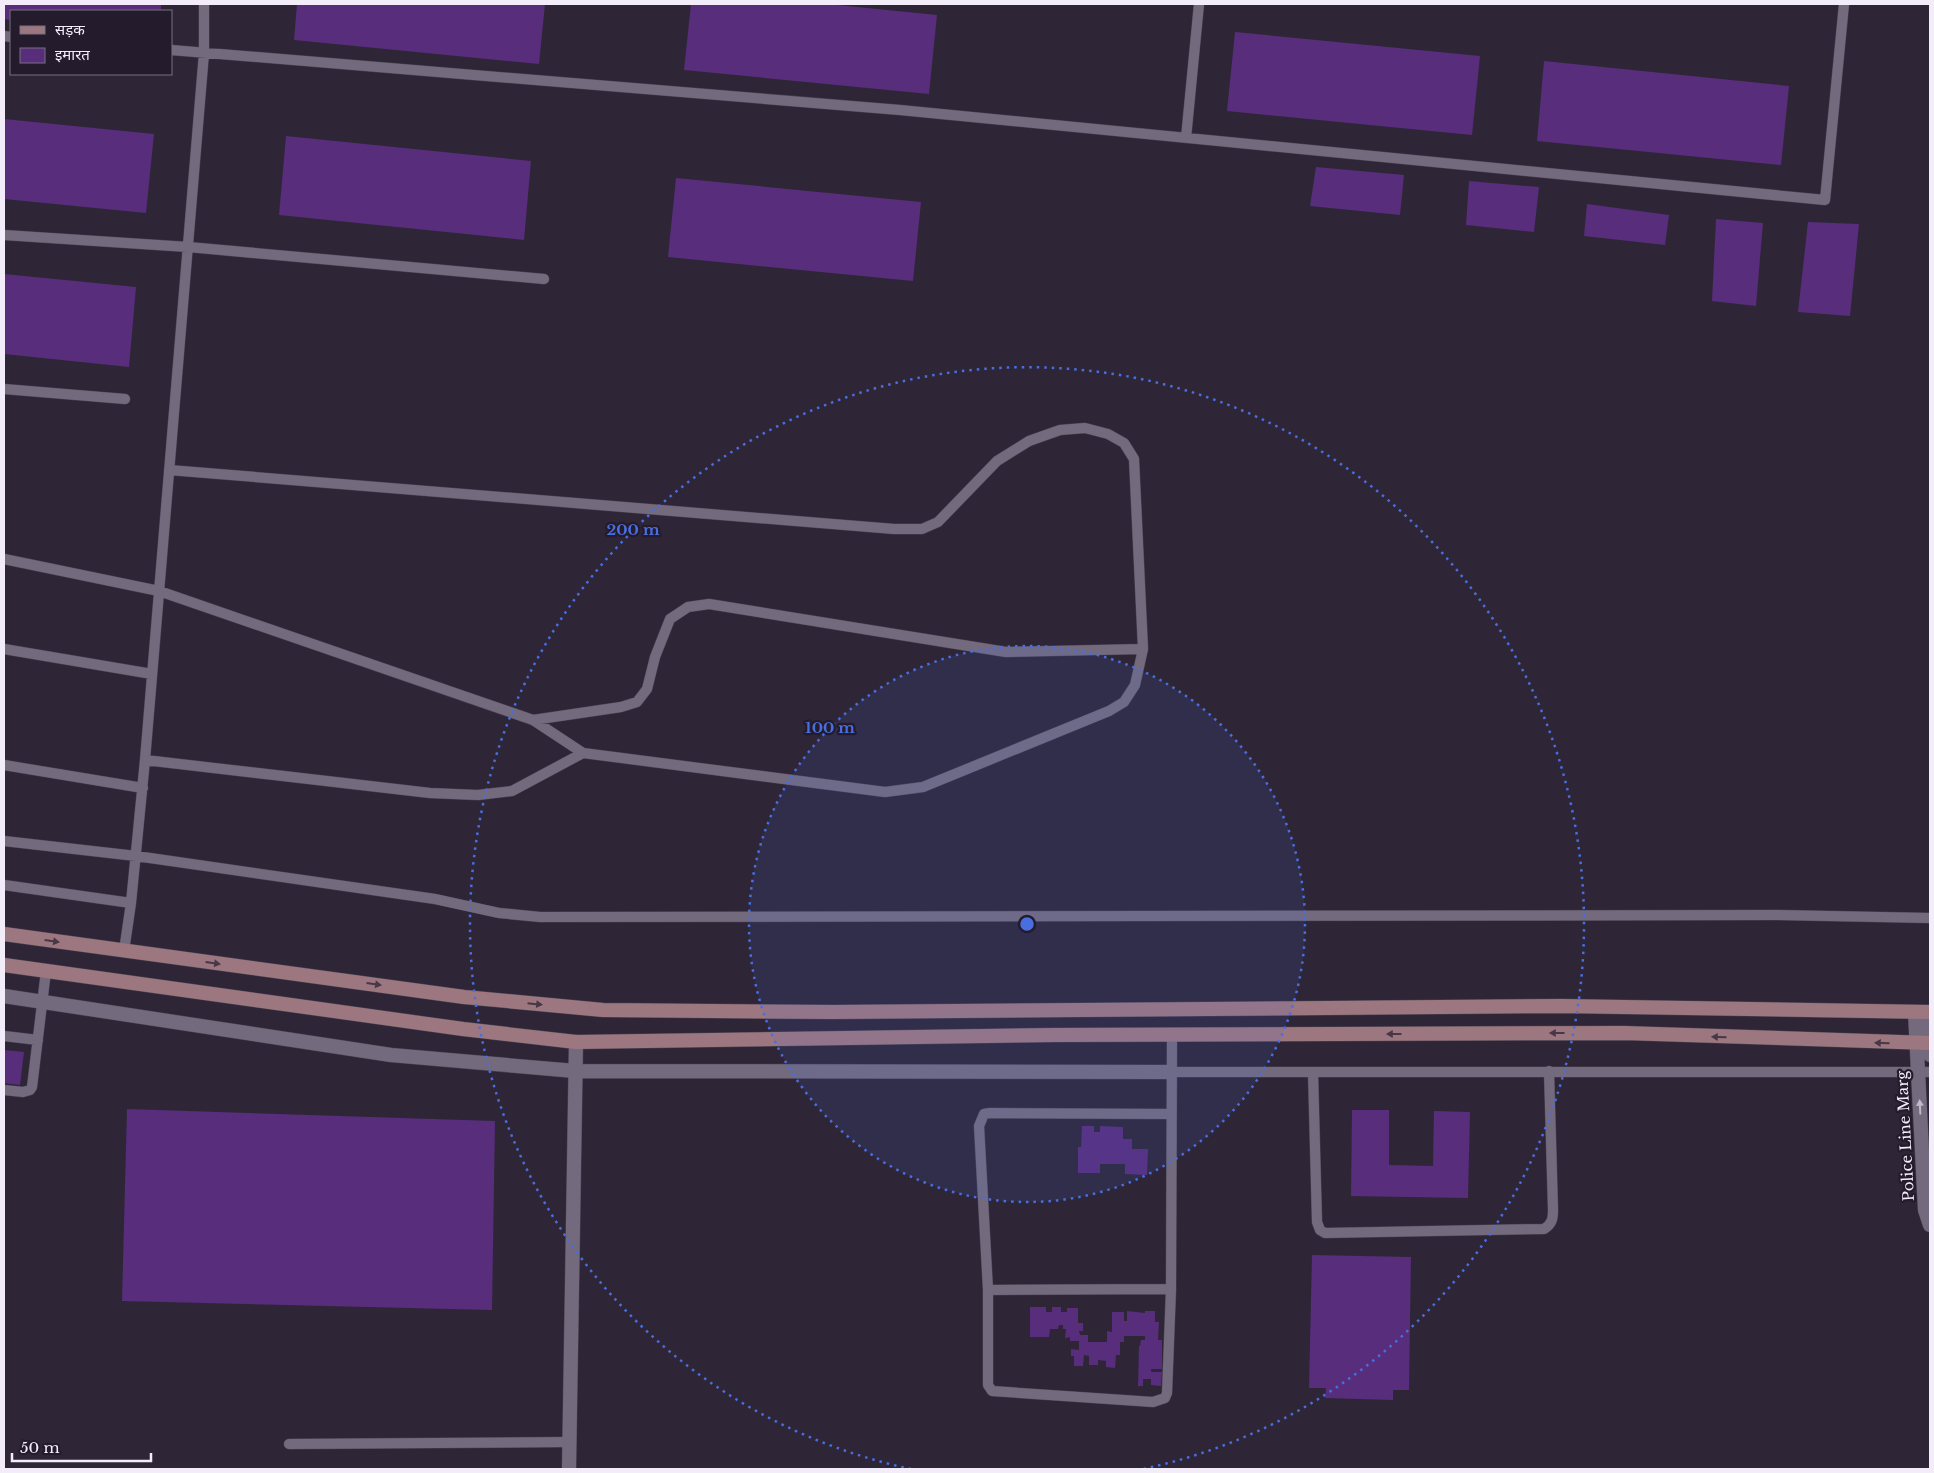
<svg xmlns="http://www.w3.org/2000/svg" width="1934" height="1473" viewBox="0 0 1934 1473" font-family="'Libre Baskerville','Noto Sans Devanagari',serif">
	<rect width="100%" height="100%" fill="#2e2637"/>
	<!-- building -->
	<path fill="#582d7b" d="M4,4H161V11H11V20L4,19Z
		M297,4H545L539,64L294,40Z
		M691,4H827L937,15L929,94L684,70Z
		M1235,32L1480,56L1472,135L1227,111Z
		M1544,61L1789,86L1781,165L1537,141Z
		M4,119L154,134L146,213L4,199Z
		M286,136L531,161L524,240L279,215Z
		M1316,167L1404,175L1400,215L1310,206Z
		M676,178L921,202L913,281L668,257Z
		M1469,181L1539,187L1534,232L1466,225Z
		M1587,204L1669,215L1665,245L1584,236Z
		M1716,219L1763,223L1756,306L1712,301Z
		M1808,222L1859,224L1850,316L1798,312Z
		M4,274L136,287L129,367L4,354Z
		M4,1050L24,1052L20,1085L4,1083Z
		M127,1109L495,1121L492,1310L122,1301Z
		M1352,1110H1389V1165L1433,1166L1434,1111L1470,1112L1468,1198L1351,1196Z
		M1082,1126H1094V1132H1100V1126L1123,1127V1139H1132V1149H1148L1147,1175L1125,1174V1164H1100V1173H1078V1147H1081Z
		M1312,1255L1411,1257L1409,1390H1393V1400L1325,1398L1326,1388H1309Z
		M1030,1307H1046V1312H1052V1307H1061V1312H1067V1308H1078V1323H1083V1331H1079L1080,1335H1088V1342H1107V1331L1112,1332V1312H1124V1321H1127V1311L1145,1313V1311H1155V1322H1159L1158,1340H1162V1369H1151V1372H1162L1161,1386L1151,1385V1379H1143V1386H1138L1139,1346H1140L1141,1340H1145V1336H1124V1342H1120V1355H1116L1115,1368L1106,1367V1361L1098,1360V1365H1089V1356L1084,1355L1083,1366H1074V1356H1071V1349L1079,1350V1341H1070V1337L1065,1338L1066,1329H1063V1325H1059L1058,1329H1050L1049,1337H1030Z"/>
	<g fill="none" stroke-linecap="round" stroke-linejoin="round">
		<defs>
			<path id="service" d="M4,36L11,37
				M171,50L900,110L1825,200L1844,4
				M1186,138L1199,4
				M4,235L188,247L544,279
				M4,389L125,399
				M4,559L159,591L533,720L583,753L885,792L923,787L1109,711L1124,702L1135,685L1143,649L1134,459L1124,443L1108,434L1085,428L1060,430L1029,441L997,461L938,522L922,529H894L169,470
				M4,649L152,674
				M533,720L621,707L637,702L647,689L655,657L670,619L688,607L709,604L1006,652L1143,649
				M145,760L430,793L478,795L512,791L583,753
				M4,765L143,788
				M4,841L136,856L435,899L499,913L540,917L1774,915L1930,918
				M4,885L131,903L124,951
				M131,903L145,760L204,53V4
				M4,1036L38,1040
				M1172,1072H1930
				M1313,1072L1317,1222L1320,1230L1325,1233L1544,1229C1552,1224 1553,1219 1553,1210L1549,1071
				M4,1090L23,1092L30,1090L32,1087L46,971
				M1171,1114L990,1113L984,1114L979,1126L988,1290V1385L992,1391L1153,1402L1165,1398L1167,1393L1171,1289L1172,1034
				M988,1290L1171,1289
				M289,1444L570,1442"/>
			<path id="minor" d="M4,996L391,1055L575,1071L1172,1072
				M569,1469L576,1042"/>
			<path id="tertiary" d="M1915,1012L1925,1210L1930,1225
				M1929,1012L1930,1055"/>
			<path id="secondary" d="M4,934L464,997L603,1010L833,1012L1561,1006L1930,1012
				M4,965L463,1029L576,1042L1055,1035L1624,1033L1930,1043"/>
		</defs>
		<!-- service casing -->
		<use href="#service" stroke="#4b4453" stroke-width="11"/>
		<!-- minor casing -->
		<use href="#minor" stroke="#4b4453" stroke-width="15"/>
		<!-- tertiary casing -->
		<use href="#tertiary" stroke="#4b4453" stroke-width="15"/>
		<!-- secondary casing -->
		<use href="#secondary" stroke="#4b4453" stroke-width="15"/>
		<!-- service -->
		<use href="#service" stroke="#746a7e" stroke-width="10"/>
		<!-- minor -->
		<use href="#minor" stroke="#746a7e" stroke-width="14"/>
		<!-- tertiary -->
		<use href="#tertiary" stroke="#746a7e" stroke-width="14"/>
		<!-- secondary -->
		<use href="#secondary" stroke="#9c7780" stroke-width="14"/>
	</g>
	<!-- one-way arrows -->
	<defs><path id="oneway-solid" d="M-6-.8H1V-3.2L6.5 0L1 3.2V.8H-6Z" transform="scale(1.25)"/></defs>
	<g fill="#483746">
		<use href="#oneway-solid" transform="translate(52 941) rotate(8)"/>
		<use href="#oneway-solid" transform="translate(213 963) rotate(8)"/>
		<use href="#oneway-solid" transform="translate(374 984) rotate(8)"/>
		<use href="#oneway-solid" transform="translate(535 1004) rotate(6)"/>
		<use href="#oneway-solid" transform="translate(1557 1033) rotate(180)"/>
		<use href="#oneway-solid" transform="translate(1394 1034) rotate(180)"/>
		<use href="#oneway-solid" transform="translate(1719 1037) rotate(-178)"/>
		<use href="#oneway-solid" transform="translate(1882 1043) rotate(-178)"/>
	</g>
	<use fill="#c0b9c8" href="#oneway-solid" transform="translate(1920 1107) rotate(-93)"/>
	<!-- distance rings -->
	<circle cx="1027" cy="924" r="278" fill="#486edf" fill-opacity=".12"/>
	<g fill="none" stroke="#486edf" stroke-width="2.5" stroke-dasharray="2.5 5">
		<circle cx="1027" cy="924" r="278"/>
		<path d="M911 1469A557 557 0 1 1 1143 1469"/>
	</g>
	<g text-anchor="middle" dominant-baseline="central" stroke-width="4.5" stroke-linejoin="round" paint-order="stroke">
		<!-- street labels -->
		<g font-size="15" fill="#f3edf9" stroke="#241c2d">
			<text transform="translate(1905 1136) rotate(-93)">Police Line Marg</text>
		</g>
	</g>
	<circle cx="1027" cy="924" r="8" fill="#486edf" stroke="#241c2d" stroke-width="2.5"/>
	<g font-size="15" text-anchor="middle" font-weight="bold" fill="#486edf" stroke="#241c2d" stroke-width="4.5" stroke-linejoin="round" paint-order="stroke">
		<text x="633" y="535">200 m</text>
		<text x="830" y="733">100 m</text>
	</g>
	<!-- border -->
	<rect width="1934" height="1473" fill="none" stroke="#f3edf9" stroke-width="10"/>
	<!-- legend -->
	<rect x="10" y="10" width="162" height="65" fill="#241c2d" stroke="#77707f"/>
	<rect x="20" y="26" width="25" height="8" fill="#9c7780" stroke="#77707f"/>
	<text x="55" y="35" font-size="15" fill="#f3edf9">सड़क</text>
	<rect x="20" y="48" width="25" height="15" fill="#582d7b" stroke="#77707f"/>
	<text x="55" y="60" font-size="15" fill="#f3edf9">इमारत</text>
	<!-- scale -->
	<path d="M12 1453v8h139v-8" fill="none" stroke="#f3edf9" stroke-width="2.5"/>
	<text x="20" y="1453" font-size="15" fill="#f3edf9" stroke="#241c2d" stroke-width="4" paint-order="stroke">50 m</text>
</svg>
